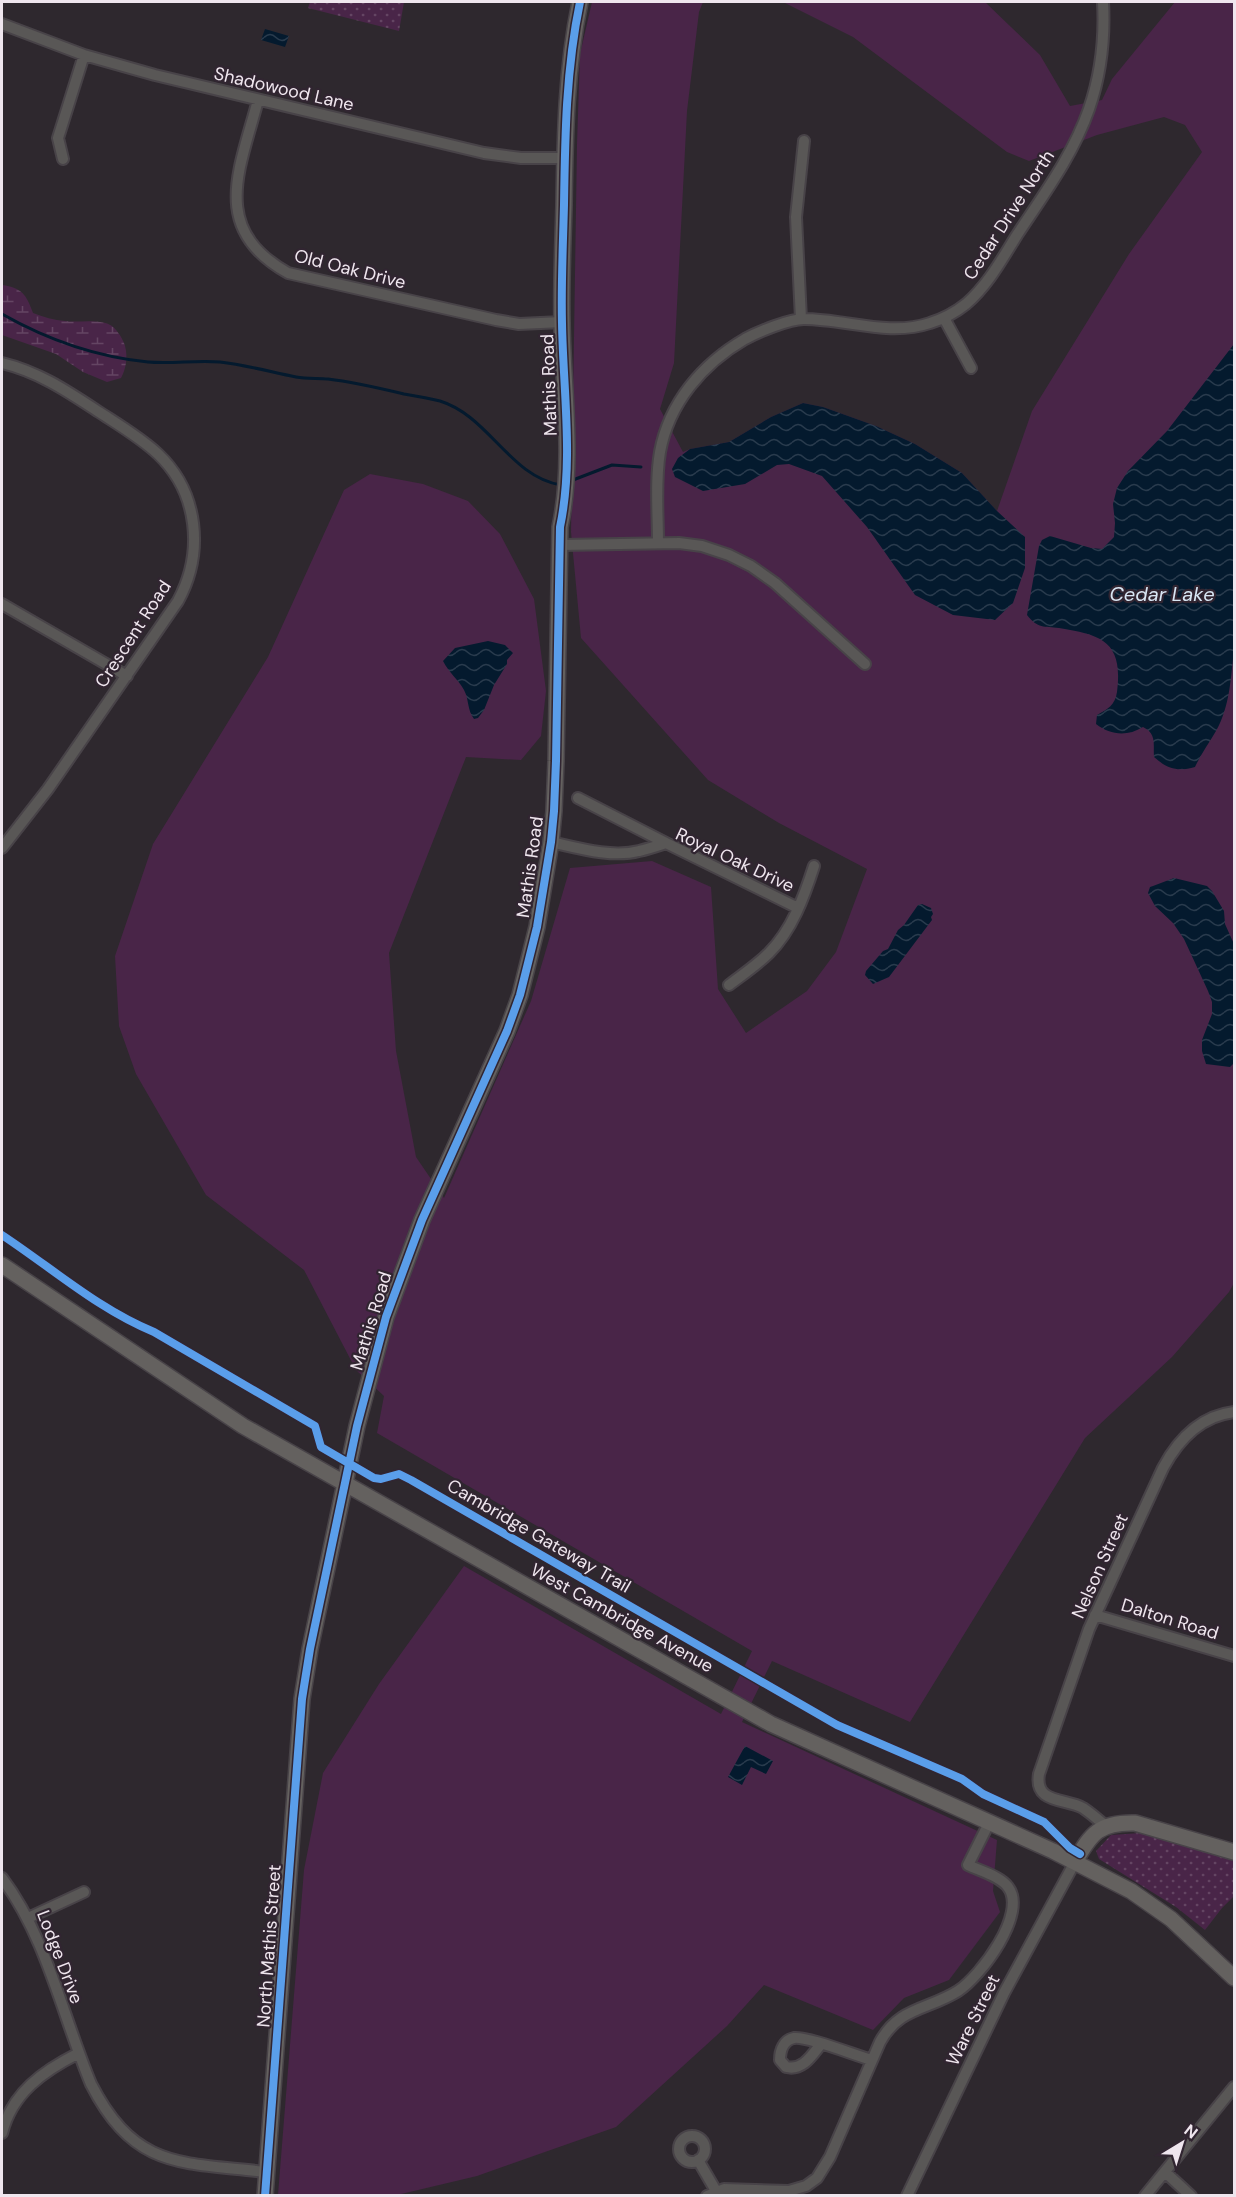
<svg xmlns="http://www.w3.org/2000/svg" width="1236" height="2197" viewBox="0 0 1236 2197" font-family="'DM Sans',sans-serif">
	<defs>
		<pattern id="wetland-marsh" width="20" height="14" patternUnits="userSpaceOnUse" patternTransform="scale(1.5)"><rect width="20" height="14" fill="#492548"/><path d="M1 5h8M5 5V1M11 12h8M15 12V8" fill="none" stroke="#644563"/></pattern>
		<pattern id="park-dots" width="8" height="8" patternUnits="userSpaceOnUse" patternTransform="scale(1.5)"><rect width="8" height="8" fill="#492548"/><path d="M2 2h.1M6 6h.1" fill="none" stroke="#644563" stroke-width="1.8" stroke-linecap="round"/></pattern>
		<pattern id="water-waves" width="16" height="10" patternUnits="userSpaceOnUse" patternTransform="scale(1.5)"><rect width="16" height="10" fill="#041a2e"/><path d="M0 5q4-4 8 0t8 0" fill="none" stroke="#293b4d"/></pattern>
	</defs>
	<rect width="100%" height="100%" fill="#2e282e"/>
	<!-- grass -->
	<path fill="#492548" d="M592,2H703L699,12L687,111L674,363L660,409L683,452L690,449L729,442L771,417L803,403L823,407L876,426L915,444L962,473L997,511L1032,411L1129,254L1202,152L1185,125L1164,117L1097,135L1029,161L1007,152L853,37L783,2H985L1040,55L1070,106L1102,100L1112,79L1175,2H1234V1283L1229,1292L1172,1357L1085,1438L910,1722L772,1661L742,1722L997,1840L993,1891L1000,1912L949,1980L904,1998L873,2030L764,1985L727,2026L616,2127L477,2176L397,2195H278L304,1870L323,1773L379,1684L464,1566L721,1714L752,1651L377,1433L384,1396L356,1370L304,1270L206,1195L136,1074L119,1026L115,956L153,844L268,657L344,490L370,474L423,484L468,501L500,534L534,599L546,691L541,736L521,760L466,757L389,953L396,1051L416,1157L444,1198L531,1001L570,868L652,861L711,887L718,989L746,1033L807,991L836,952L867,869L779,823L708,780L581,638L571,532L577,144L580,54Z"/>
	<!-- wetland -->
	<path fill="url(#wetland-marsh)" d="M2,285C22,288 26,294 33,313C43,317 54,320 65,321C79,323 100,318 112,326C118,331 123,339 125,346C128,357 126,369 121,378L107,382L83,372L56,354L2,335Z"/>
	<!-- park -->
	<path fill="url(#park-dots)" d="M310,2H404L399,31L308,8Z
		M1141,1833L1234,1857V1896L1222,1908L1205,1930L1176,1907L1099,1859L1096,1851L1111,1835Z"/>
	<!-- water -->
	<path fill="url(#water-waves)" d="M265,29L289,36L285,47L261,40Z
		M1234,344V649C1231,676 1230,707 1216,731C1209,743 1201,754 1195,767C1178,772 1167,769 1154,757C1153,744 1157,734 1143,727C1127,737 1110,735 1096,724L1097,715C1108,709 1115,705 1117,692C1123,643 1104,635 1059,628C1044,626 1038,629 1027,615L1039,546L1042,540L1050,536L1091,548L1102,549L1114,537L1115,523L1113,504L1117,488L1128,471L1167,431Z
		M803,403L823,407L876,426L915,444L962,473L997,511L1025,537V568L1013,603L995,620L953,615L915,595L867,527L822,476L789,464L777,465L745,484L703,491L675,477L672,469L678,458L690,449L729,442L771,417Z
		M488,641L505,645L513,653L507,660V664L494,685L484,710L478,718L474,719C467,710 469,699 464,690C458,679 449,673 443,661L455,648Z
		M1174,878L1207,886L1212,891L1224,911L1225,924L1234,944V1063L1230,1067L1206,1064L1202,1051V1040L1212,1014V1002L1208,991L1184,939L1173,923L1155,906L1148,893L1150,887L1153,886Z
		M922,904L931,908L933,914L931,917L932,920L889,977L873,984L865,975L866,971L883,951L888,949L898,930L904,925L918,905Z
		M745,1746L773,1761L766,1774L751,1767L742,1785L728,1777Z"/>
	<g fill="none" stroke-linecap="round" stroke-linejoin="round">
		<!-- stream -->
		<path stroke="#041a2e" stroke-width="3" d="M2,314C46,339 97,357 148,362C172,364 196,360 220,362C246,365 271,372 296,377C307,379 318,378 328,379C354,382 379,388 404,394C416,396 428,398 440,401C489,416 510,477 561,485
			M573,480L612,465L641,467"/>
		<defs>
			<path id="street" d="M2,24L84,55L155,75L484,153L521,158H564
				M258,100C240,169 209,229 288,273L496,320L519,324L562,322
				M63,159L58,138L84,55
				M944,318L971,368
				M801,319L796,217L804,141
				M2,363C39,372 67,391 99,412C119,425 141,438 158,454C199,493 204,553 178,601L48,789L2,848
				M658,543C658,513 655,481 660,452C669,403 702,364 745,339C758,332 789,319 804,319C846,319 889,337 930,323C943,319 956,312 966,304C988,285 1002,259 1017,235C1044,194 1073,155 1089,109C1101,74 1105,38 1103,2
				M560,545L679,543L702,546L729,555L751,566L775,583L865,664
				M2,604L127,676
				M578,798L666,843
				M551,842C578,848 612,858 639,851C648,849 657,846 666,843L798,908
				M729,985C742,975 757,965 769,953C792,930 804,897 814,866
				M1095,1615L1234,1656
				M1106,1826C1098,1820 1091,1813 1083,1808C1065,1798 1034,1804 1039,1774L1089,1629L1163,1468C1178,1440 1201,1416 1234,1412
				M2,1878C46,1936 63,2017 91,2084C135,2170 181,2162 266,2172
				M28,1918L84,1892
				M821,2044C812,2055 803,2071 786,2067L780,2060C780,2050 784,2040 794,2038C807,2036 857,2056 872,2060
				M2,2133C12,2093 43,2071 79,2053
				M679 2149a13 13 0 1 1 26 0a13 13 0 1 1-26 0Z
				M698,2160L716,2191
				M1165,2172L1191,2196
				M707,2196L724,2189L789,2191L806,2186L817,2178L830,2157L880,2042C899,2007 928,2010 958,1991C981,1976 1028,1913 1008,1887C1000,1876 980,1871 968,1865L989,1823
				M907,2196L1004,1993L1075,1862
				M1145,2196L1234,2087"/>
			<path id="secondary" d="M2,1265L243,1426L771,1724L1053,1851L1131,1891L1171,1919L1234,1978
				M1075,1862C1091,1833 1100,1822 1135,1823L1234,1852
				M265,2196L302,1699L310,1649L357,1426L386,1317L422,1220L507,1031L520,995L537,927L551,842L554,811L556,761L560,527C574,461 563,390 562,323C561,284 563,244 564,205C565,136 566,69 580,2"/>
		</defs>
		<!-- street casing -->
		<use href="#street" stroke="#484348" stroke-width="14"/>
		<!-- secondary casing -->
		<use href="#secondary" stroke="#484348" stroke-width="18"/>
		<!-- street -->
		<use href="#street" stroke="#595756" stroke-width="10"/>
		<!-- secondary -->
		<use href="#secondary" stroke="#64615f" stroke-width="15"/>
		<defs>
			<path id="cycleway" d="M2,1235C52,1268 98,1309 154,1332L315,1426L321,1447L374,1478L381,1479L399,1474L411,1480L837,1725L962,1779L983,1794L1044,1822L1070,1848L1080,1854
				M265,2196L302,1699L310,1649L357,1426L386,1317L422,1220L507,1031L520,995L537,927L551,842L554,811L556,761L560,527C574,461 563,390 562,323C561,284 563,244 564,205C565,136 566,69 580,2"/>
		</defs>
		<!-- cycleway casing -->
		<use href="#cycleway" stroke="#312531" stroke-width="11"/>
		<!-- cycleway -->
		<use href="#cycleway" stroke="#5a9eea" stroke-width="8"/>
	</g>
	<g text-anchor="middle" dominant-baseline="central" stroke-width="4.5" stroke-linejoin="round" paint-order="stroke">
		<!-- street labels -->
		<g font-size="18" fill="#efe6ee" stroke="#312531">
			<text transform="translate(284 89) rotate(13)">Shadowood Lane</text>
			<text transform="translate(1009 215) rotate(-57)">Cedar Drive North</text>
			<text transform="translate(350 269) rotate(14)">Old Oak Drive</text>
			<text transform="translate(549 385) rotate(-92)">Mathis Road</text>
			<text transform="translate(133 634) rotate(-57)">Crescent Road</text>
			<text transform="translate(735 860) rotate(25)">Royal Oak Drive</text>
			<text transform="translate(530 867) rotate(-82)">Mathis Road</text>
			<text transform="translate(371 1321) rotate(-73)">Mathis Road</text>
			<text transform="translate(539 1536) rotate(30)">Cambridge Gateway Trail</text>
			<text transform="translate(1100 1566) rotate(-66)">Nelson Street</text>
			<text transform="translate(622 1618) rotate(29)">West Cambridge Avenue</text>
			<text transform="translate(1170 1619) rotate(17)">Dalton Road</text>
			<text transform="translate(269 1946) rotate(-86)">North Mathis Street</text>
			<text transform="translate(60 1957) rotate(69)">Lodge Drive</text>
			<text transform="translate(973 2020) rotate(-64)">Ware Street</text>
		</g>
		<!-- water labels -->
		<g font-size="20" font-style="italic" fill="#d8e6f4" stroke="#312531">
			<text x="1162" y="594">Cedar Lake</text>
		</g>
	</g>
	<!-- border -->
	<rect width="1236" height="2197" fill="none" stroke="#efe6ee" stroke-width="6"/>
	<!-- north arrow -->
	<g transform="translate(1182 2143) rotate(38)" stroke="#312531" stroke-width="4.5" paint-order="stroke">
	<path d="M0-4.5L10 22L0 15L-10 22Z" fill="#efe6ee"/>
	<text y="-9" font-size="16" font-weight="bold" text-anchor="middle" fill="#efe6ee">N</text>
	</g>
</svg>
